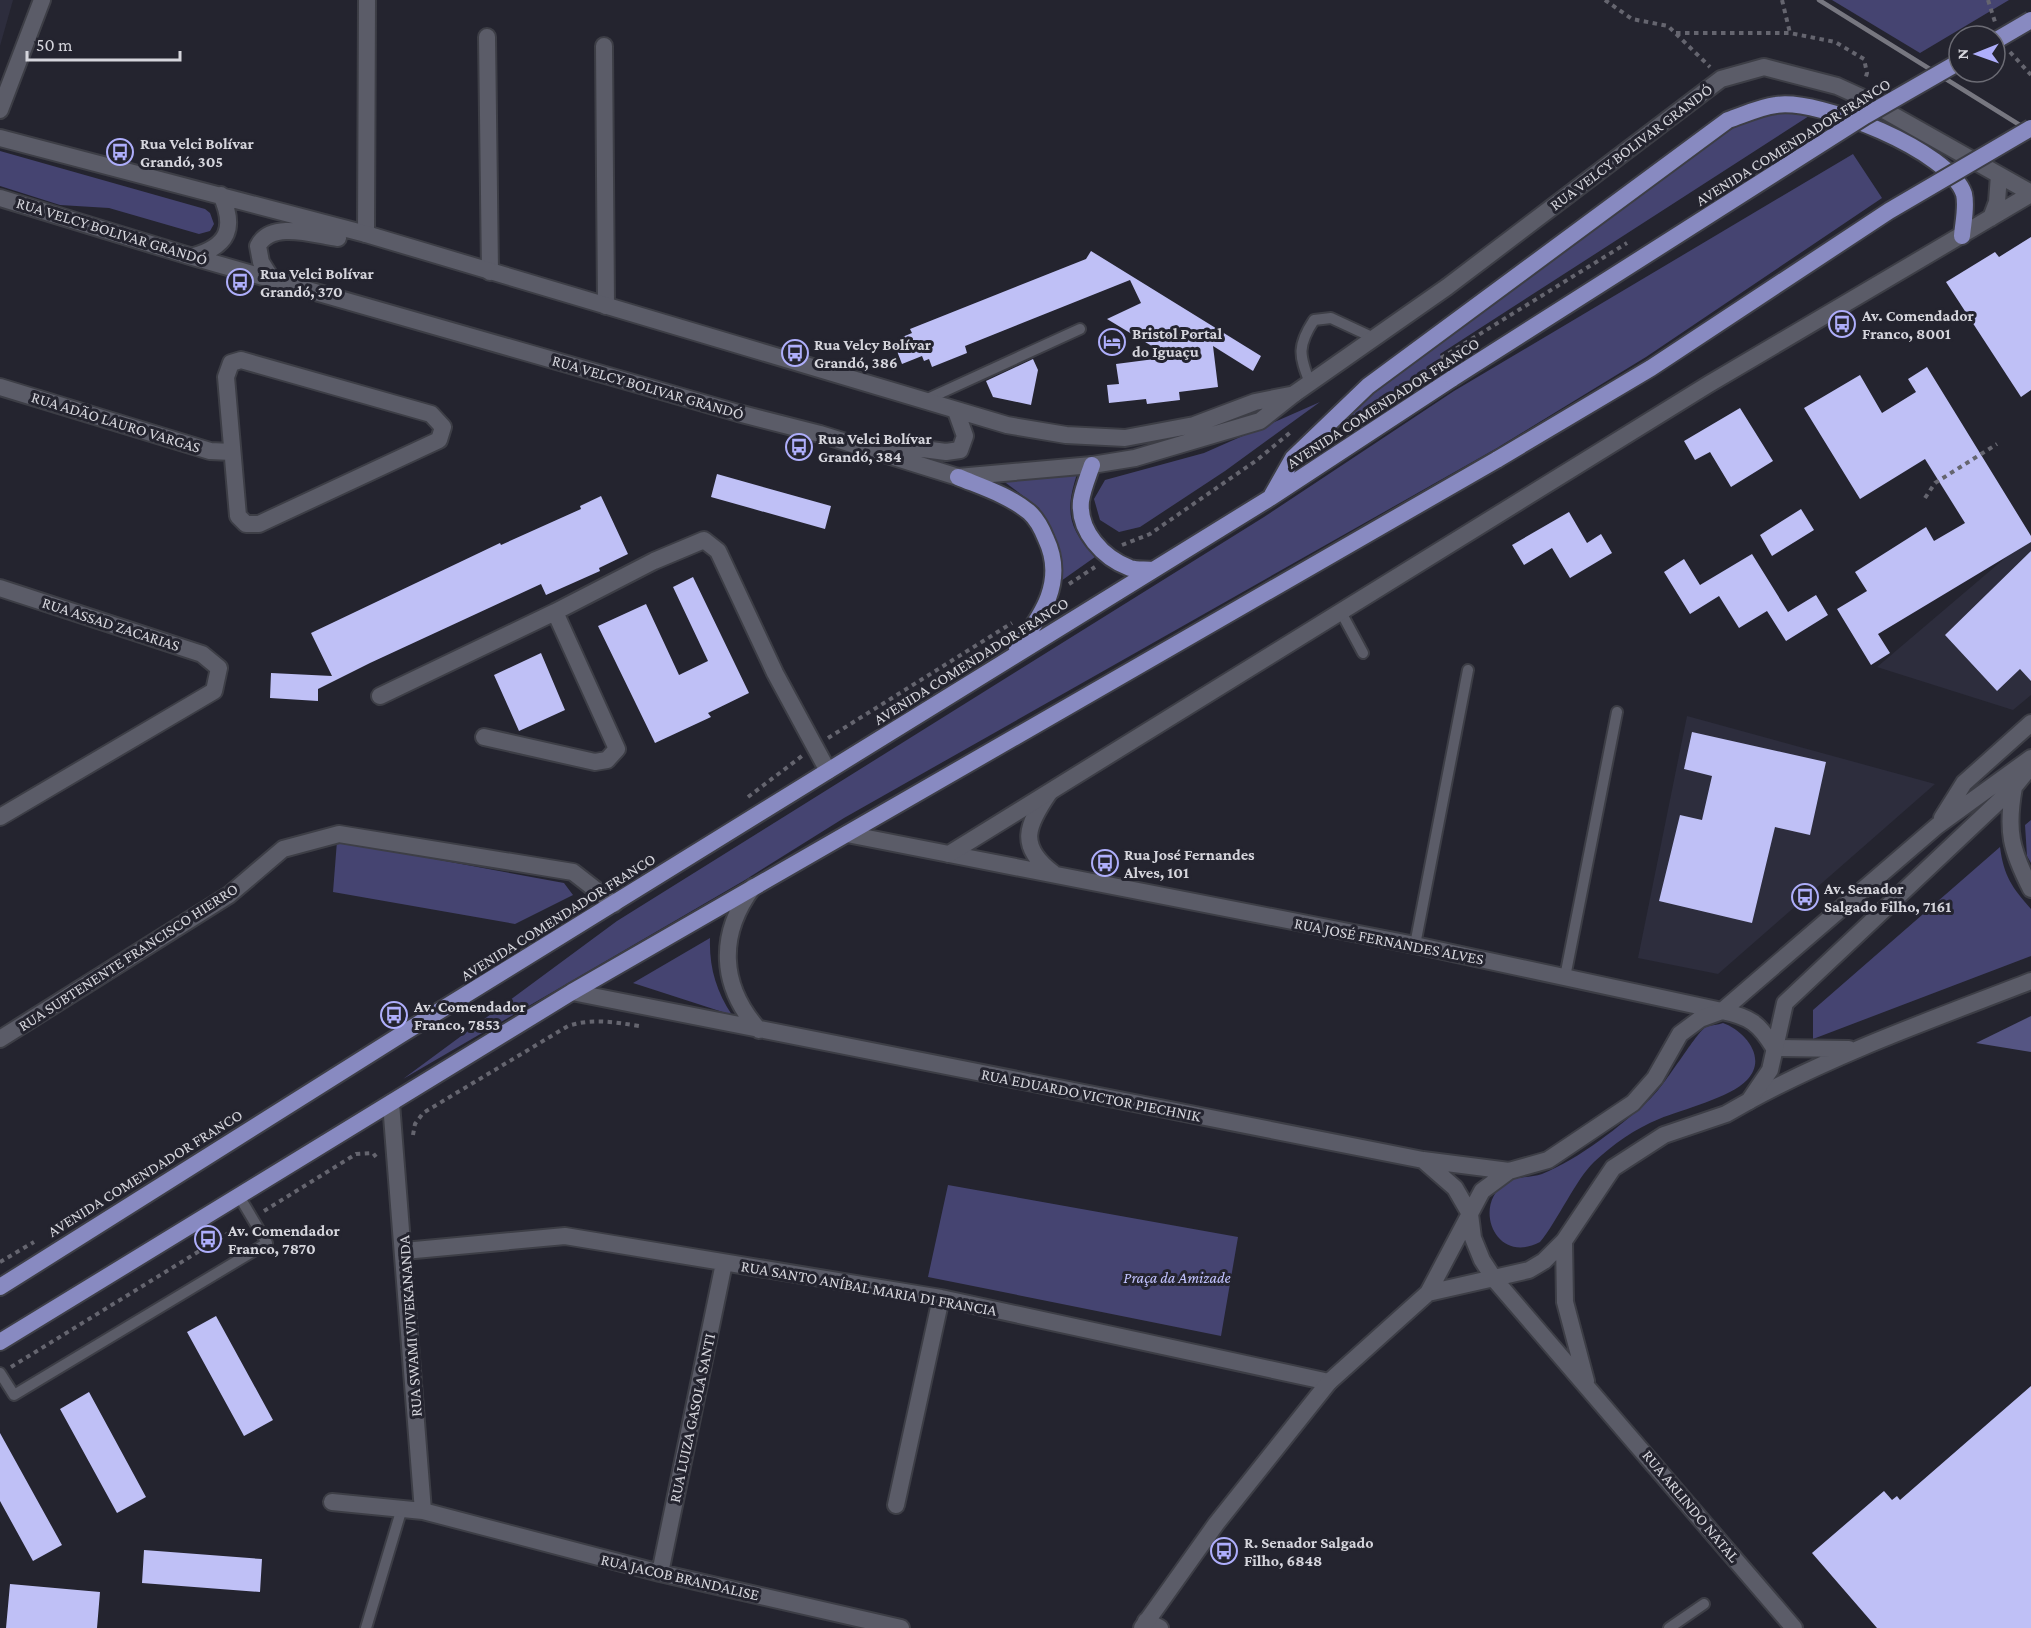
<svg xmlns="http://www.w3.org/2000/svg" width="2031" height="1628" viewBox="0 0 2031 1628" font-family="'Crimson Pro',serif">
	<rect width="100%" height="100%" fill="#24242f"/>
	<!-- built -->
	<path fill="#2d2d3d" d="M0,0H13L0,46Z
		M2031,536V695L2013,710L1877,667Z
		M1687,716L1935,784L1718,974L1638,958Z"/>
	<!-- green -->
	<path fill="#454471" d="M1832,0H2009L1920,53Z
		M1763,110L1809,116L1440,354L1444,365L1350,426L1343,422L1373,394L1719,137Z
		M0,151L205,209L210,213L214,224L210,231L199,234L109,208L60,205L0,186Z
		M1853,154L1882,198L1646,357L1497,448L844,818L745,880L403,1079L617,921L1264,517L1454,391Z
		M1320,402L1225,471L1140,527L1119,532L1100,520L1094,499L1105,480L1204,453Z
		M1078,471C1065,510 1067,527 1095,557L1061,581L1053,538L1039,508L1002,480Z
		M2031,820V863L2027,856L2025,825Z
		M337,841L564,883L573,895L515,924L333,892Z
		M2000,847C2004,877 2012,887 2031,909V956L1813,1039V1010Z
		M710,938C709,967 716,991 732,1015L633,983Z
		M1723,1023C1745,1031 1768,1058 1747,1080C1730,1098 1683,1109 1659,1119C1636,1128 1612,1145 1594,1162C1576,1179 1558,1220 1540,1242C1495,1266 1471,1204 1507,1182C1516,1176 1531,1178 1542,1174C1579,1159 1621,1126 1650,1099C1665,1086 1697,1031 1706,1027C1711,1025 1718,1025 1723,1023Z
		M948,1185L1238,1237L1221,1336L928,1277Z"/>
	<!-- forest -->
	<path fill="#555583" d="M2031,1016V1052L1976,1043Z"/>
	<!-- building -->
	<path fill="#bfc0f6" d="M2031,237V390L2021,397L1946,282L1995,252L1999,257Z
		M1091,251L1261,356L1253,371L1213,346L1218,387L1179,392L1180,400L1147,404L1146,399L1109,403L1107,385L1119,384L1116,364L1170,357L1107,319L1141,303L1130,280L965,346L967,353L932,367L929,359L924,361L922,356L902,364L895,346L902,343L900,338L912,333L910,329L1086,259Z
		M1033,359L1038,370L1031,405L993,397L986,381Z
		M1927,367L2031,536V542L1878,634L1890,653L1871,665L1837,609L1867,591L1855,572L1926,527L1934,541L1965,523L1925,459L1860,499L1804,408L1860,375L1882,413L1916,392L1908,379Z
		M1740,408L1773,461L1731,487L1710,452L1695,460L1684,441Z
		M717,474L831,506L825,529L711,497Z
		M601,496L628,554L599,568L600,571L546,595L541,584L370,663L318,689V701L270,698L271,673L332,676L311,633L500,543L501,545L581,509L580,506Z
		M1801,509L1814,530L1772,556L1760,535Z
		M1569,512L1587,543L1601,534L1612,553L1570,578L1552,548L1524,565L1512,545Z
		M2031,551V681L2020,669L1997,691L1945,635Z
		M1752,554L1788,612L1816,595L1828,615L1786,641L1767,611L1739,628L1719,596L1690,614L1664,572L1684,559L1700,585Z
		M693,577L749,693L708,713L711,717L655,743L598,626L646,604L679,675L708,661L673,587Z
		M541,653L565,710L519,731L494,675Z
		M1692,732L1826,762L1810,835L1775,827L1752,923L1659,901L1680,815L1702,820L1712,776L1684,769Z
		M216,1316L273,1420L244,1436L187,1332Z
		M2031,1386V1628H1877L1812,1553L1884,1491L1892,1500L1897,1496L1900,1500Z
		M89,1392L146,1497L117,1513L60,1409Z
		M0,1433L62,1545L33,1561L0,1501Z
		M144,1550L262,1559L260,1592L142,1583Z
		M10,1584L100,1592L97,1628H6Z"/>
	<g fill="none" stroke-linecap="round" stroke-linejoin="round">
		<defs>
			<path id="service" d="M1310,383C1299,355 1297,346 1314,320L1331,318L1374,338
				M923,401L1080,329
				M1341,612L1363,653
				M1415,945L1468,670
				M1565,977L1617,712
				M0,1373L14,1395L267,1243L239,1196
				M366,1628L402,1508
				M1669,1628L1704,1604"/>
			<path id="minor" d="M487,37L490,272
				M604,46L606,306
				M0,110L42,0
				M366,234L367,0
				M241,360L431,414L443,427L439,440L259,524H246L238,516L226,377L231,363Z
				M0,387L210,451L232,452
				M0,588L202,654L219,668L214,691L0,817
				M380,696L555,612L654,561L704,540L718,551L775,673L828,771
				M484,737L595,762L607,760L617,749L555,612
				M1049,793C1027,825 1017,846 1053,873
				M949,854L1415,945L1722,1011
				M0,1039L229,895L283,849L339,834L573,872L614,904
				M391,1103L423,1511L660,1573L901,1628
				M404,1251L565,1236L941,1298L1329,1382
				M332,1502L423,1511
				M896,1505L941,1298
				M660,1573L724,1263
				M1146,1621L1160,1628"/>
			<path id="tertiary" d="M1991,218L1997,202L1999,175
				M1294,394L1447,287L1721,79L1764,67L1837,86L1859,96L2031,193
				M847,834L949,854L1709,384L2031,194
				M1774,1048L1849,1049
				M1749,1101C1839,1052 1936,1018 2031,981"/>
			<path id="secondary" d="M0,138L366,234L1007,425L1066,435L1125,438L1194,425L1255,402L1290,395
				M0,198L193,257L738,413L820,434L958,477L1092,465L1135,458L1260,421L1294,394
				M194,256C228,246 236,228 221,195
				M271,278L261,262L258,246C271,220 315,235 338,238
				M877,443L946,452L960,450L965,436L956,411
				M2014,787C2006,831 2011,850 2031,889
				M1942,818L1964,783L2031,723
				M753,887C718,934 719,985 759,1030
				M572,992L1423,1160L1509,1171
				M1722,1011C1750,1017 1759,1023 1774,1048
				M1423,1160L1455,1188L1470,1214L1473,1238L1482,1260L1495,1280L1794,1628
				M1564,1241L1565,1302L1586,1381
				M1428,1293L1529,1270L1544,1261L1564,1241L1613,1168L1664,1135L1726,1114L1749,1101L1770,1070L1785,1003L2014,787L2031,766
				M1142,1628L1216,1524L1329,1382L1428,1293L1482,1191L1509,1171L1548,1160L1633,1103L1655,1078L1680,1034L1700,1019L1722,1011L1937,826L2031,758"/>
			<path id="trunk" d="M1092,465C1088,477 1083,488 1081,501C1078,531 1103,558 1130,568C1136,570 1146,569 1153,570
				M958,477C982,487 1008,495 1029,512C1037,519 1042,529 1046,539C1066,581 1042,616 1017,648
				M1272,495L1293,458L1368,386L1728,120C1743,115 1760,107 1776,105C1819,98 1950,151 1964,194C1967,207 1963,223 1962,236
				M0,1287L402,1034L1270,498L1453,378
				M0,1342L572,992L1498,459"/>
		</defs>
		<!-- service casing -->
		<use href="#service" stroke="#3d3e46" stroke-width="14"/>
		<!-- minor casing -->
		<use href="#minor" stroke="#3d3e46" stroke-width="20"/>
		<!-- tertiary casing -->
		<use href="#tertiary" stroke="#3d3e46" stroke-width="20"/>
		<!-- secondary casing -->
		<use href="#secondary" stroke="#3d3e46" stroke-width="20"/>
		<!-- trunk casing -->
		<use href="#trunk" stroke="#3d3e46" stroke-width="20"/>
		<!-- path -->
		<path stroke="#65656f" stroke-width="4" stroke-dasharray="4.5 4.5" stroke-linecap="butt" d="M1605,0L1632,19L1668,26L1710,67
			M1782,0L1790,33
			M1988,0L1995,22
			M1676,33H1790L1835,42L1864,59L1867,73L1865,80
			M2010,52L2031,75
			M1925,498L1935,483L1997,444
			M1122,545L1150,534L1257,460L1292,431
			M1069,584L1095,567
			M828,738L1012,623
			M748,797L802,756
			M413,1135L415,1124L423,1113L568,1026C593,1018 613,1022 639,1026
			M264,1211L356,1154L373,1153L376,1157
			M0,1262L34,1242
			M11,1367L240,1226"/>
		<!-- service -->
		<use href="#service" stroke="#5b5c68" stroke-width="10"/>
		<!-- minor -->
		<use href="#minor" stroke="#5b5c68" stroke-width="16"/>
		<!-- tertiary -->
		<use href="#tertiary" stroke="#5b5c68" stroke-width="16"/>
		<!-- secondary -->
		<use href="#secondary" stroke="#5b5c68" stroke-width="16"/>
		<!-- trunk -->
		<use href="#trunk" stroke="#888ac1" stroke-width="16"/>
		<!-- rail -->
		<path stroke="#777780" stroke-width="4.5" d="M1819,0L2031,132"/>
		<defs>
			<path id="trunk-bridge" d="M1995,41L2031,20
				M1453,378L1865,116L1959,62
				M1498,459L1651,368L1889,211L2031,128"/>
		</defs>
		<!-- trunk-bridge casing -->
		<use href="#trunk-bridge" stroke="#3d3e46" stroke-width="20" stroke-linecap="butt"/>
		<!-- path-bridge -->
		<path stroke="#65656f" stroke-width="4" stroke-dasharray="4.5 4.5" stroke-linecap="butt" d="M1969,36L1980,29
			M1441,358L1627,243"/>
		<!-- trunk-bridge -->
		<use href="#trunk-bridge" stroke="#888ac1" stroke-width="16"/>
	</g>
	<!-- icons -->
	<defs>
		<symbol id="bus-ring" viewBox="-11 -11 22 22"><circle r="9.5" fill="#24242f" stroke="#aeaefb" stroke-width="1.5"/><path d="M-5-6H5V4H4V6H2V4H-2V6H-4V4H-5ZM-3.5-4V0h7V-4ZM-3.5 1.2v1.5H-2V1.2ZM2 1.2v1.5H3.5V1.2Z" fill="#aeaefb"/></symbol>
		<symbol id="hotel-ring" viewBox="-11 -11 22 22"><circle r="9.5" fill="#24242f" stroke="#aeaefb" stroke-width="1.5"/><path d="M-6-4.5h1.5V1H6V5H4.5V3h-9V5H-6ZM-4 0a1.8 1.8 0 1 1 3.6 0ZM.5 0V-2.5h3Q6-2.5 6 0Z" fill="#aeaefb"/></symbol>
	</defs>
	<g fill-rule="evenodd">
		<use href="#bus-ring" x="105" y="137" width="30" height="30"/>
		<use href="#bus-ring" x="225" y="267" width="30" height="30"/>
		<use href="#bus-ring" x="1827" y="309" width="30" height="30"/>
		<use href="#hotel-ring" x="1097" y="327" width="30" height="30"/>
		<use href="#bus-ring" x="780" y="338" width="30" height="30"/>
		<use href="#bus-ring" x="784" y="432" width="30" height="30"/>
		<use href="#bus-ring" x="1090" y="848" width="30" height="30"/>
		<use href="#bus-ring" x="1790" y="882" width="30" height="30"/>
		<use href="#bus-ring" x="379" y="1000" width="30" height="30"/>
		<use href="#bus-ring" x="193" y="1224" width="30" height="30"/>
		<use href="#bus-ring" x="1209" y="1536" width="30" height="30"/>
	</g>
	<g text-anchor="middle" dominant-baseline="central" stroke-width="6" stroke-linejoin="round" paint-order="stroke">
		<!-- street labels -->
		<g font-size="16" fill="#d5d5dc" stroke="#24242f">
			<text transform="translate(1793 142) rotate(-32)">AVENIDA COMENDADOR FRANCO</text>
			<text transform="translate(1631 147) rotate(-37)">RUA VELCY BOLIVAR GRANDÓ</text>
			<text transform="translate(112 231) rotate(17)">RUA VELCY BOLIVAR GRANDÓ</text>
			<text transform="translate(648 387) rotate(16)">RUA VELCY BOLIVAR GRANDÓ</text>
			<text transform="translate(1383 403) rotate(-33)">AVENIDA COMENDADOR FRANCO</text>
			<text transform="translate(116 422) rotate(17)">RUA ADÃO LAURO VARGAS</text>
			<text transform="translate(111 624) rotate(18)">RUA ASSAD ZACARIAS</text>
			<text transform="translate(971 661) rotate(-32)">AVENIDA COMENDADOR FRANCO</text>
			<text transform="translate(558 917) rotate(-32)">AVENIDA COMENDADOR FRANCO</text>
			<text transform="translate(1389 941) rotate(11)">RUA JOSÉ FERNANDES ALVES</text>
			<text transform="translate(128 957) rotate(-33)">RUA SUBTENENTE FRANCISCO HIERRO</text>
			<text transform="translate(1091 1095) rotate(11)">RUA EDUARDO VICTOR PIECHNIK</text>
			<text transform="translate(145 1173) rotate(-32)">AVENIDA COMENDADOR FRANCO</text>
			<text transform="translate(869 1288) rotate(10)">RUA SANTO ANÍBAL MARIA DI FRANCIA</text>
			<text transform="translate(410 1326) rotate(-94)">RUA SWAMI VIVEKANANDA</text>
			<text transform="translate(692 1418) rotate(-78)">RUA LUIZA GASOLA SANTI</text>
			<text transform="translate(1691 1506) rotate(50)">RUA ARLINDO NATAL</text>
			<text transform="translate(680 1577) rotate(13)">RUA JACOB BRANDALISE</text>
		</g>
		<!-- poi labels -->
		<g font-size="16" font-weight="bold" fill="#d5d5dc" stroke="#24242f" text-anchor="start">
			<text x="140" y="143">Rua Velci Bolívar<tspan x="140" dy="18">Grandó, 305</tspan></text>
			<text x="260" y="273">Rua Velci Bolívar<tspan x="260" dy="18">Grandó, 370</tspan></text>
			<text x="1862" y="315">Av. Comendador<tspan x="1862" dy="18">Franco, 8001</tspan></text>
			<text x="1132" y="333">Bristol Portal<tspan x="1132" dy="18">do Iguaçu</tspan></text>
			<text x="814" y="344">Rua Velcy Bolívar<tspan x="814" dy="18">Grandó, 386</tspan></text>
			<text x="818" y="438">Rua Velci Bolívar<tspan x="818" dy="18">Grandó, 384</tspan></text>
			<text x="1124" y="854">Rua José Fernandes<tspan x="1124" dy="18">Alves, 101</tspan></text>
			<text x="1824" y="888">Av. Senador<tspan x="1824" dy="18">Salgado Filho, 7161</tspan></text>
			<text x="414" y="1006">Av. Comendador<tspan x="414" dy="18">Franco, 7853</tspan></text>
			<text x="228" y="1230">Av. Comendador<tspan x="228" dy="18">Franco, 7870</tspan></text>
			<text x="1244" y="1542">R. Senador Salgado<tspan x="1244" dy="18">Filho, 6848</tspan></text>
		</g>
		<!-- park labels -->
		<g font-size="16" font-style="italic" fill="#c1c2fe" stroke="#24242f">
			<text x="1177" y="1277">Praça da Amizade</text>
		</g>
	</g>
	<!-- north arrow -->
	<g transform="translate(1977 54) rotate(269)"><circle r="28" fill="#24242f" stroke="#6b6b74" stroke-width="1.5"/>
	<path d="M0-4.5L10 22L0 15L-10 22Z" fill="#aeaefb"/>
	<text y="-9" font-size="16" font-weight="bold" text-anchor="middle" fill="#d5d5dc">N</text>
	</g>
	<!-- scale -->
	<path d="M27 51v9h153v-9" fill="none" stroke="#d5d5dc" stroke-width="3"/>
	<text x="36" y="51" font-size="18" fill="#d5d5dc" stroke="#24242f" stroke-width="4.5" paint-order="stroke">50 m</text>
</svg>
